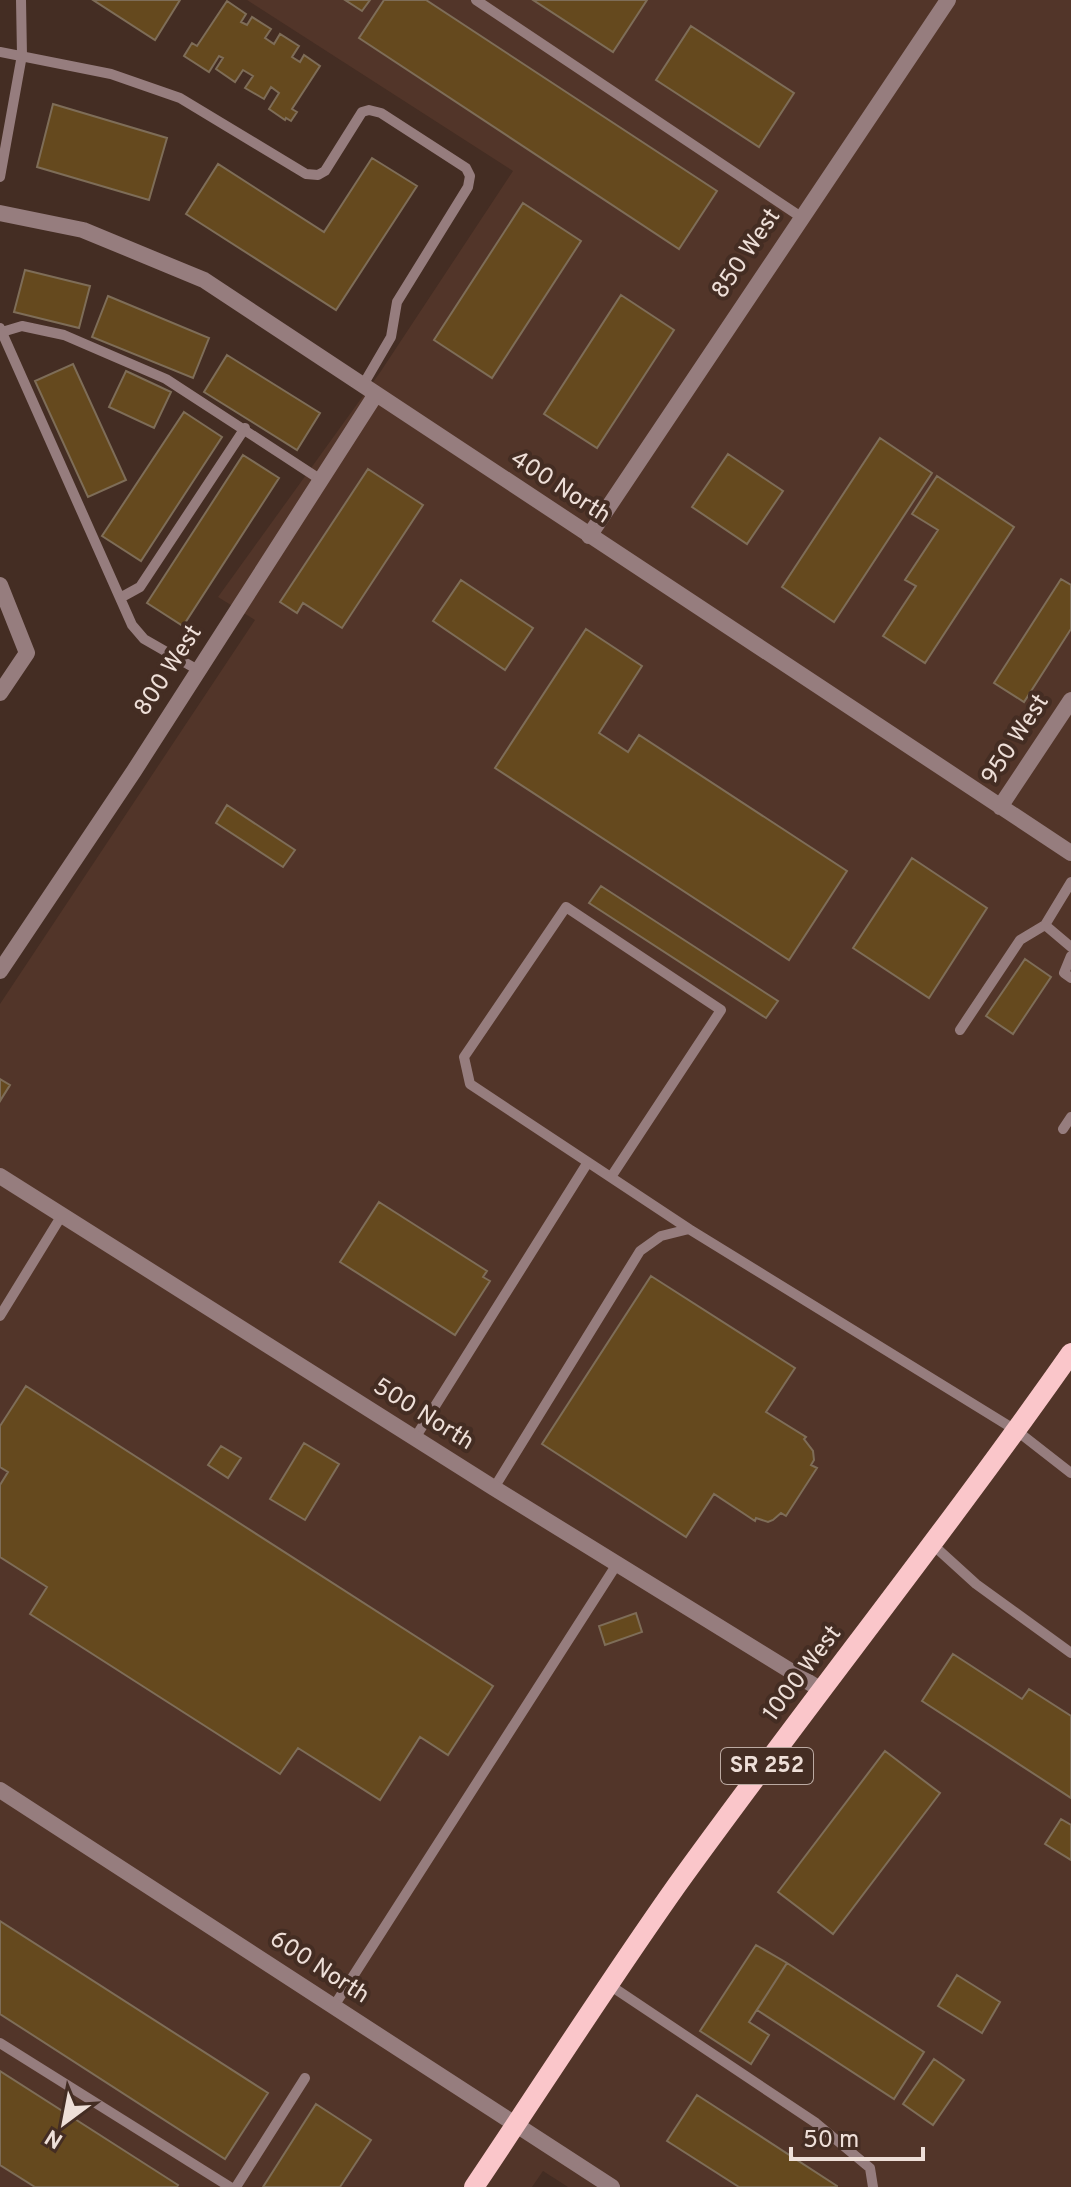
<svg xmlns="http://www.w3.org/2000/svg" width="1071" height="2187" viewBox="0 0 1071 2187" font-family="Overpass,sans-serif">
	<rect width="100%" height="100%" fill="#442d23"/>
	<!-- built -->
	<path fill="#523529" d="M247,0H1071V2187H568L543,2171L532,2187H0V1004L255,620L218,597L381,371L513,171Z"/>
	<!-- building -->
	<path fill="#65491e" stroke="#7e6d58" stroke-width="2" d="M93,0H180L155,40Z
		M345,0H370L362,11Z
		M384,0H426L717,191L679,249L359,38Z
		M533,0H647L613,52Z
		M227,1L246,14L241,22L247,25L252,17L271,29L265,38L274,44L280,34L299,46L292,57L300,62L304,55L320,66L292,109L297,112L291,121L286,118L285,120L269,109L279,93L271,87L264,99L245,88L253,76L243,70L235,82L216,69L223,58L219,56L209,72L184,56L192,43L197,46Z
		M691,26L794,93L759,147L656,80Z
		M53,104L167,138L149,200L37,167Z
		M372,158L417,186L336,310L186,214L218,164L324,232Z
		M523,203L581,241L492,378L434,340Z
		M25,270L90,286L79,328L14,312Z
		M621,295L674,330L597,448L544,414Z
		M108,296L209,338L193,378L92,337Z
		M227,355L320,413L297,450L204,392Z
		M73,364L126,480L88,497L35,381Z
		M126,371L171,392L154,428L109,407Z
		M184,412L222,437L141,561L102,536Z
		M880,438L932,473L834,622L782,587Z
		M728,454L783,491L747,544L692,507Z
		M243,455L279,478L183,626L147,603Z
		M368,469L423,505L342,628L303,603L297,613L280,602Z
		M937,476L1014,527L925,663L883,636L916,586L905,580L938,530L912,514Z
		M1061,579L1071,585V629L1024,702L994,683Z
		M461,580L533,628L505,670L433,621Z
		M586,629L642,666L599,733L628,752L639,735L847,871L789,960L495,768Z
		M227,805L295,850L283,867L216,823Z
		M912,858L987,908L929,998L853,948Z
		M601,886L778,1001L766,1018L589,903Z
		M1025,959L1051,977L1013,1034L986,1016Z
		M0,1079L10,1085L0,1101Z
		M379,1202L487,1271L483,1277L490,1281L455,1335L340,1262Z
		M651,1276L795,1368L766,1412L806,1437L804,1439L813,1451L814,1460L811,1465L817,1468L786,1516L781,1513L773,1520L768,1522L756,1518L755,1521L714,1494L686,1537L542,1444Z
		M26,1386L493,1686L448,1755L420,1737L380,1800L298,1748L280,1774L30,1614L47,1587L0,1557V1485L8,1472L0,1467V1426Z
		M304,1443L339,1464L305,1520L270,1499Z
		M221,1446L241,1458L228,1478L208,1465Z
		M636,1613L642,1632L605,1645L599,1626Z
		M953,1654L1022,1699L1029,1689L1071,1716V1798L922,1701Z
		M885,1751L940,1793L833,1934L778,1892Z
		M1061,1819L1071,1825V1860L1045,1844Z
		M0,1921L268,2093L225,2159L0,2014Z
		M756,1945L787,1963L749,2022L769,2035L751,2064L700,2031Z
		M787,1963L924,2052L894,2099L757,2010Z
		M957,1975L1000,2002L982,2033L938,2006Z
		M934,2059L964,2080L933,2125L903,2104Z
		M0,2071L178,2185L177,2187H35L0,2165Z
		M697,2095L837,2186V2187H739L667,2141Z
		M316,2104L371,2140L340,2187H263Z"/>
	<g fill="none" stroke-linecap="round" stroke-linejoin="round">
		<!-- service -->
		<path stroke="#967d7e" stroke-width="10" d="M476,0L801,217
			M0,52L111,74L180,98L306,174L318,175L325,171L362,112L369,110L381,113L466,168L470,176L468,187L397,302L391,337L363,385
			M0,177L22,55L21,0
			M0,328L132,625L144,639L198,670
			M2,332L22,326L64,335L166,379L321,480
			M120,598L140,587L245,428
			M1071,882L1045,925L1071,947
			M1071,956L1064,973L1071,978
			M960,1030L1020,940L1045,925
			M1063,1129L1071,1117
			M611,1177L721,1010L566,907L464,1057L470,1084L689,1229
			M0,1316L62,1215
			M415,1438L588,1162
			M494,1488L640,1251L661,1236L689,1229L1017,1431L1071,1473
			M932,1544L976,1584L1071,1653
			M608,1984L816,2123L870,2168L873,2187
			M334,2006L617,1564
			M0,2043L230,2187
			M236,2187L305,2078"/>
		<!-- minor -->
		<path stroke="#967d7e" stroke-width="16" d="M0,213L83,230L204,280L1071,853
			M589,536L948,0
			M0,585L27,653L0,693
			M1000,807L1071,700
			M0,971L134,771L376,394
			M0,1176L494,1488L823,1691
			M0,1790L612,2187"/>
		<!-- primary -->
		<path stroke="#fac6ca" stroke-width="20" d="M474,2187C542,2086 607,1984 677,1885C806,1706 944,1534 1071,1353"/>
	</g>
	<g text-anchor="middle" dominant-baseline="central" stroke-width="8" stroke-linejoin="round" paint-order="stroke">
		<!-- shield labels -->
		<rect fill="#442d23" stroke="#bbaaa2" stroke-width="2" x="721" y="1748" width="92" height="36" rx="6"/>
		<g font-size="22" font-weight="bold" fill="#eedfd8">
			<text x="767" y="1766">SR 252</text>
		</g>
		<!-- street labels -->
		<g font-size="24" fill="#eedfd8" stroke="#442d23">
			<text transform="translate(747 254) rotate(-56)">850 West</text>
			<text transform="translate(560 488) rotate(33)">400 North</text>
			<text transform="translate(169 671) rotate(-57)">800 West</text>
			<text transform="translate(1016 740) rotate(-57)">950 West</text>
			<text transform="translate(423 1415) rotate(32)">500 North</text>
			<text transform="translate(803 1674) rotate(-53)">1000 West</text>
			<text transform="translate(319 1968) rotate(33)">600 North</text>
		</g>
	</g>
	<!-- north arrow -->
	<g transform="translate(64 2123) rotate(212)" stroke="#442d23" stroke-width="6" paint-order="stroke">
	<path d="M0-6L14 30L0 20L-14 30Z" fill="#eedfd8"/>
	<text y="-12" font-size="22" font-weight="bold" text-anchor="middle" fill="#eedfd8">N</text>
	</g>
	<!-- scale -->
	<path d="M791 2147v12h132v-12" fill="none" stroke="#eedfd8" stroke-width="4"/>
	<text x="803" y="2147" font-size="24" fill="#eedfd8" stroke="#442d23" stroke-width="6" paint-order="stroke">50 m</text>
</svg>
